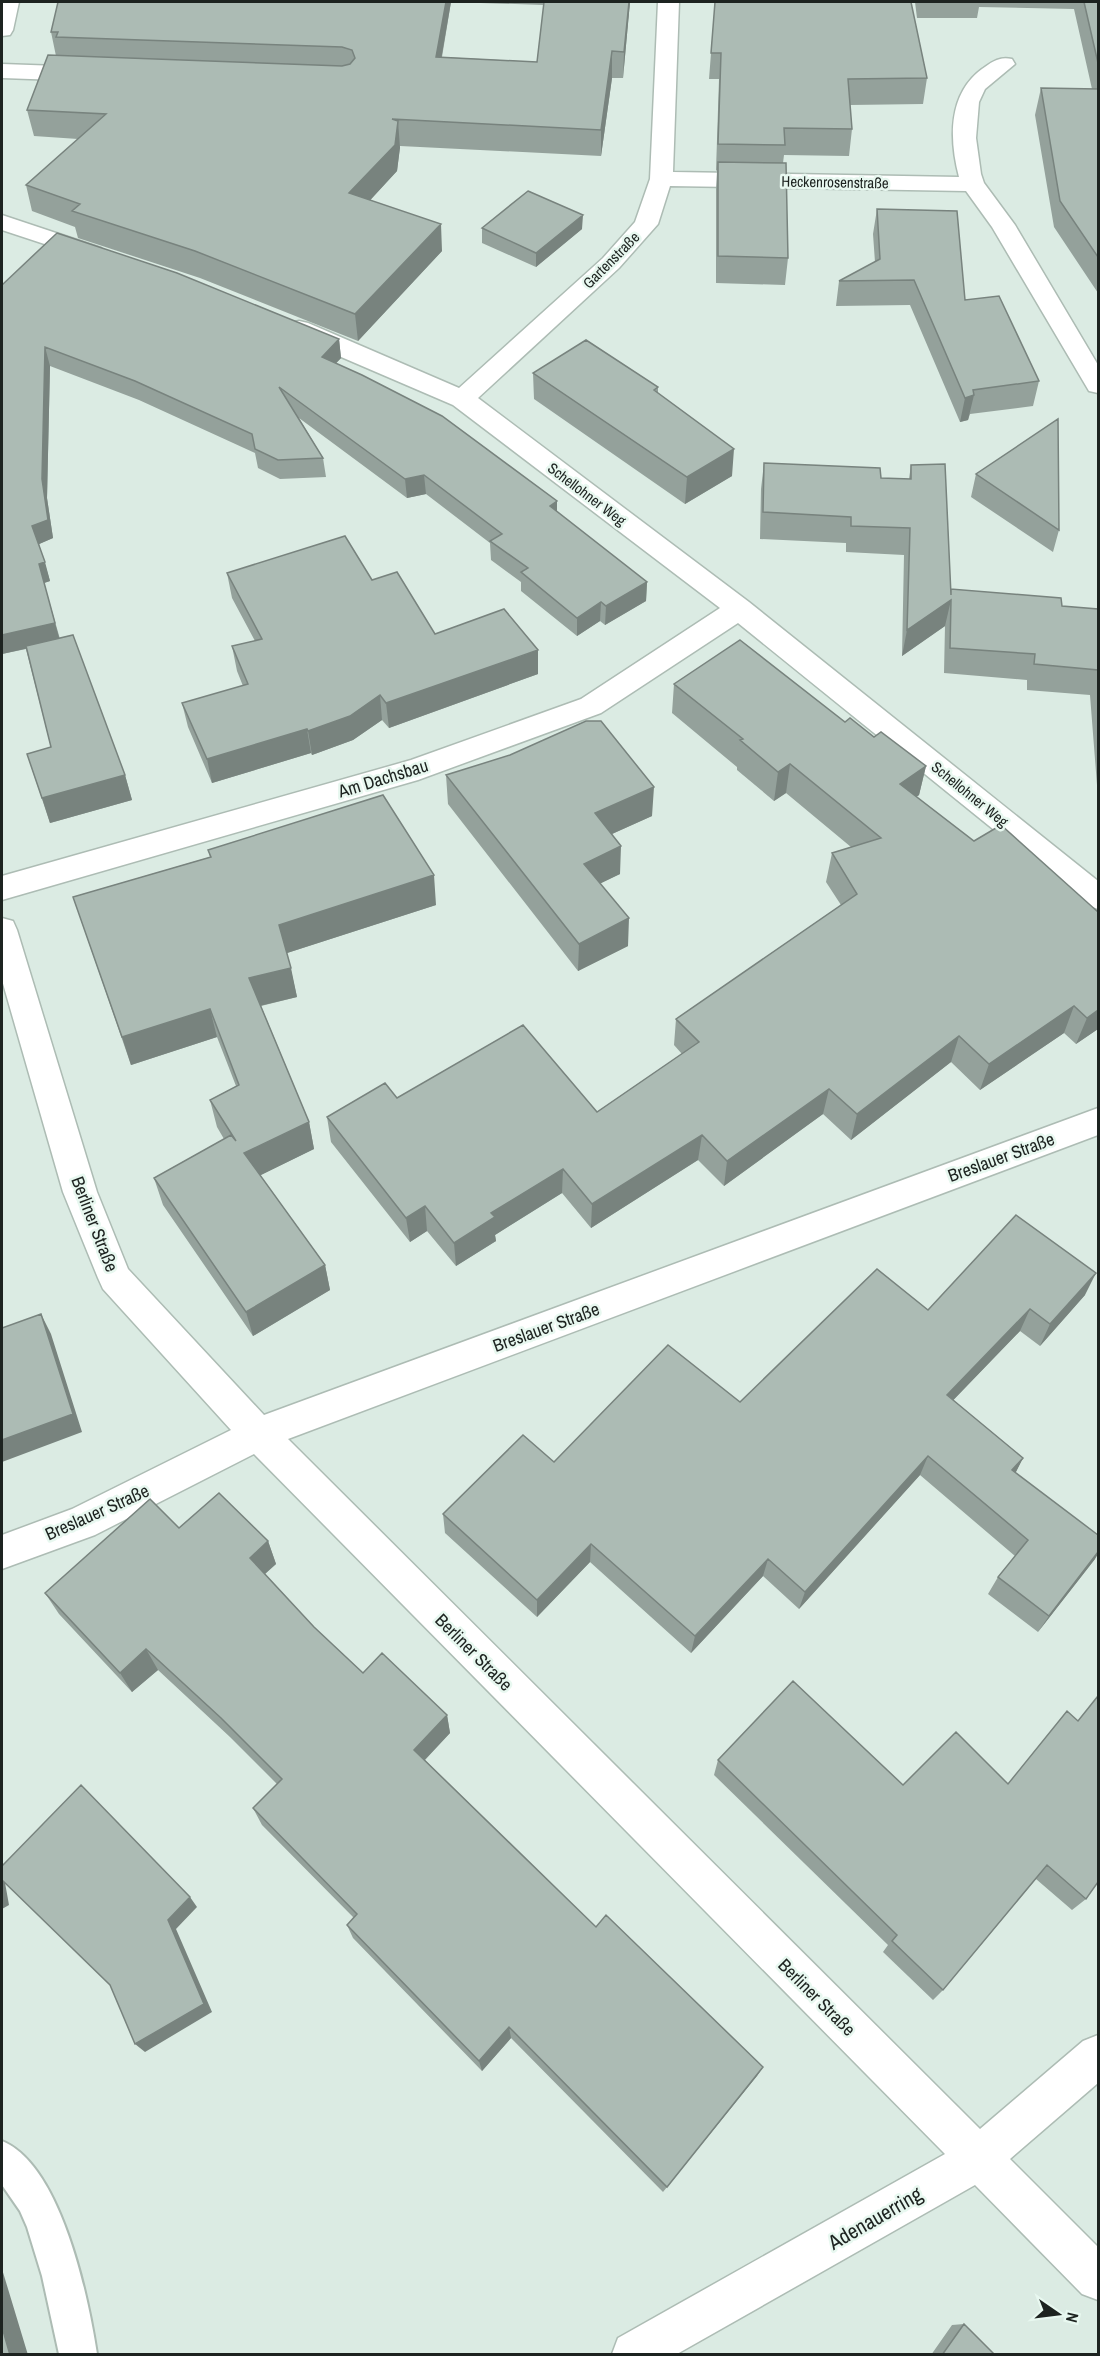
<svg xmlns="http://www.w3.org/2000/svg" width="1100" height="2356" viewBox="0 0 1100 2356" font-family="'Archivo Narrow',sans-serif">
	<rect width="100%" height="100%" fill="#dbebe3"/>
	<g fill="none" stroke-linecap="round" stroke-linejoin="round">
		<defs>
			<path id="service" d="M2,2141C61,2165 88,2296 97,2354H59L42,2276L27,2227L20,2211L2,2185Z"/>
			<path id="minor" d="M2,2H19L13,30L10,35L2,36Z
				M658,2H679L673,172L959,177C949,139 948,94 982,69C992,62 999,56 1012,59L1015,64L985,89L979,102L976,138L981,174L984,183L1015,225L1098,365V393L1089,391L992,227L966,191L670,186L658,224L619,268L478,398L749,602L1098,881V909L1087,905L738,623L601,713L418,780L2,900V876L411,760L581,699L720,608L453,405L290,335L287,329L290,323L299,321L308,323L459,388L603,258L635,222L650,179Z
				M2,64L87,67L95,69L98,74L95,79L87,81L2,78Z
				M2,215L101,248L105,253L101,258L93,260L2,230Z
				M2,918L13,921L17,930L97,1192L128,1269L264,1415L1098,1108V1135L288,1439L980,2129L1083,2041L1098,2035V2083L1010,2159L1098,2247V2300L1082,2294L975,2185L677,2354H612L618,2338L945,2154L254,1454L95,1535L2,1569V1535L72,1509L231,1430L103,1289L98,1278L63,1192L2,980Z"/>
		</defs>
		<!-- service casing -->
		<use href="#service" stroke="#adbcb4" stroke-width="4"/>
		<!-- minor casing -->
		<use href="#minor" stroke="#adbcb4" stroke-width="3"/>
		<!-- service -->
		<use href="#service" fill="#fff" fill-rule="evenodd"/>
		<!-- minor -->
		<use href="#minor" fill="#fff" fill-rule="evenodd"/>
	</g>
	<!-- wall -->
	<path fill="#94a19b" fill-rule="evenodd" d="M58,2H630L623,78H612L601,156L400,146L397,171L370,200L442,251L358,341L200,278L78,238L75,227L32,211L26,185L78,139L34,136L27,110L56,56L51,32ZM451,2L544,5L537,62L442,57Z
		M715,2L927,78L923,104L850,105L852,129L849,156L784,155L783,163L788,258L785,285L716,283V189L717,171L716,170L719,79H709Z
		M915,2H1098V293L1054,227L1035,115L1041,88L1092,89L1074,9L979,7L977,18H917Z
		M877,209L965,300L1039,381L1033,406L970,414L968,420L960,422L910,305L836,306L839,281L875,262L873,234Z
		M482,228L582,229L536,267L482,243Z
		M2,285L339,339L341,358L336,363L557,512L647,582L646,601L605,625L600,621L577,636L521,591V582L491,560L490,543L426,494L407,498L299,418L323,458L326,477L280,479L258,468L255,453L139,400L50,366L47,498L53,538L39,544L50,581L44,583L60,639L125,775L132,800L50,823L27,754L51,747L26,649L2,654Z
		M533,373L658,387V393L732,476L685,504L534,399Z
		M764,463L881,478L909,479L911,465L951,590L1062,606L1098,609V785H1097L1090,695L1027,690V680L944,673L945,626L902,656L904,555L846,552V543L760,539L761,489Z
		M976,474L1059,530L1053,552L971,497Z
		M227,573L372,580L435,634L538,674L389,728L382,720L353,740L312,755L311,753L212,783L188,727L182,703L243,686L237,671L232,646L255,641L232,598Z
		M674,684L845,722L926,766L919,795L916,797L1098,1029L1076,1044L1064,1033L980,1090L951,1062L851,1140L823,1114L724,1186L698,1160L591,1228L562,1193L495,1235L496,1241L456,1266L427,1231L410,1242L331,1142L327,1117L397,1098L597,1112L682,1054L674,1045L676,1019L841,905L826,882L832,853L851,847L786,793L774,801L737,770V767L672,713Z
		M446,775L652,816L612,834L620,874L600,883L628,946L578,971L448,804Z
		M208,850L436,905L287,953L297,997L261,1006L309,1122L314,1149L260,1175L325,1265L330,1290L253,1336L163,1205L154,1178L224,1139L217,1127L210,1100L236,1086L217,1037L131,1065L73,897L210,857Z
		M1085,1295L1040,1346L1020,1331L953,1400L1023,1458L1015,1473L1095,1559L1038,1632L988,1594L998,1577L1015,1556L920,1475L799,1609L763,1576L691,1653L590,1562L537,1617L445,1533L443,1514L554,1462L740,1402L928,1310Z
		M179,1528L268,1541L276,1564L265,1574L314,1627L363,1673L447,1715L450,1733L425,1760L596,1927L763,2067L663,2192L511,2038L482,2071L353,1938L347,1925L354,1918L262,1825L253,1808L277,1784L230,1737L158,1670L132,1692L59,1614L45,1593Z
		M956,1732L1086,1899L1072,1910L1036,1879L943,1990L933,2000L883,1952L888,1945L714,1775L718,1760L903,1785Z
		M964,2324L995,2355H931L952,2325Z"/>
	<!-- shaded-wall -->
	<path fill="#78837e" d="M446,2H451L437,83L436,57Z
		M629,2H630L623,78L624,52Z
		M612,51V78L601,156V130Z
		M398,121L400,148L397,171L352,220L349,193Z
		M583,215L582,229L536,267V253Z
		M441,224L442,251L358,341L355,314Z
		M339,339L341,358L324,376L322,357Z
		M45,347L50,366L47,498L53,538L37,545L32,526L42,479Z
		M974,395L968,420L960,422L965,398Z
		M734,449L732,476L685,504L687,477Z
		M424,475L426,494L407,498L405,479Z
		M557,501V520L550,506Z
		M45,562L50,581L44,583L60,641L2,654V635L39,564Z
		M647,582L646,601L605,625L606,606Z
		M951,600L945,626L902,656L907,630Z
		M601,602L600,621L577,636V618Z
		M538,650V674L389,728L386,703Z
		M380,695L382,720L353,740L312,755L308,731Z
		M307,729L311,753L212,783L207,759Z
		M790,764L786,793L774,801L778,772Z
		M926,766L919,795L894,813L900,784Z
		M125,775L132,800L50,823L42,798Z
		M654,787L652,816L594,842L595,813Z
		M621,846L620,874L583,892L584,864Z
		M434,875L436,905L284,954L279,925Z
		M629,918L628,946L578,971L579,944Z
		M291,968L297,997L255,1007L249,978Z
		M1074,1006L1064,1033L980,1090L989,1064Z
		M210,1009L217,1037L131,1065L122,1037Z
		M1098,1010V1029L1076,1044L1087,1018Z
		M959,1036L951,1062L851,1140L857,1114Z
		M829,1089L823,1114L724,1186L727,1161Z
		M309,1122L314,1149L251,1180L244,1153Z
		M702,1135L698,1160L591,1228L592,1204Z
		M563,1169L562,1193L495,1235L496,1241L456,1266L454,1243L491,1213Z
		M425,1206L427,1231L410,1242L406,1218Z
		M325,1265L330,1290L253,1336L246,1312Z
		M1096,1273L1085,1295L1040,1346L1050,1324Z
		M1030,1309L1020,1331L939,1415L947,1395Z
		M41,1314L51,1334L82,1432L2,1462V1440Z
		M928,1456L920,1475L799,1609L805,1592Z
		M1023,1458L1013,1478L1012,1470Z
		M268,1541L276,1564L258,1580L250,1558Z
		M591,1544L590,1562L537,1617V1600Z
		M1098,1552V1554L1095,1559L1038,1632L1049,1616Z
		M768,1559L763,1576L691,1653L695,1636Z
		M146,1649L158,1670L132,1692L120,1673Z
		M447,1715L450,1733L418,1767L414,1750Z
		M2,1866L9,1905L2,1909Z
		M190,1897L197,1907L176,1929L212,2012L145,2052L135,2044L168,1920Z
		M509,2027L511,2038L482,2071L479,2061Z
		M763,2067L757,2076L663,2192Z
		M2,2269L28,2355H10L2,2327Z"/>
	<!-- building -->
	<path fill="#acbbb4" stroke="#78837e" stroke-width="1.5" d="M58,2H446L436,57L537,62L544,2H629L624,52L612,51L601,130L392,119L398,121L395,145L349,193L441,224L355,314L195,251L72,211L80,204L26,185L106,114L27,110L48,55L342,66L350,64L355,58L352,50L342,47L56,37L58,32H51Z
		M715,2H911L927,78L848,79L852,129L784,128L785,145L718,144L721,53H711Z
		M1084,2H1098V63Z
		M1041,88L1098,89V257L1060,201Z
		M718,162L786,163L788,258L718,256Z
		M528,191L583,215L536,253L482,228Z
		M877,209L957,211L965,300L999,296L1039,381L973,390L974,395L965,398L914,280L839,281L880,259Z
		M57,233L177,273L339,339L322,357L362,375L442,416L557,501L550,506L647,582L606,606L601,602L577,618L521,572L528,568L490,541L502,534L424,475L405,479L279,387L323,458L278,460L255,449L252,434L135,381L45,347L42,479L48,520L32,526L45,562L39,564L55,623L2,635V285Z
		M586,340L658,387L654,390L734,449L687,477L533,373Z
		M1058,419L1059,530L976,474Z
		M764,463L880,468L881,478L911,479V465L945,464L951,595V589L1061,598L1062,606L1098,609V677V670L1034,664L1035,654L950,648L951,600L907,630L910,528L851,526V517L763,512Z
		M345,536L372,580L397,572L435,634L504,609L538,650L386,703L380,695L350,716L308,731L307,729L207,759L182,703L248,684L232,646L262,639L227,573Z
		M73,635L125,775L42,798L27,754L51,747L26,646Z
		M740,640L845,722L850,718L874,737L881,732L926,766L900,784L974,841L1001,825L1098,912V1010L1087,1018L1074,1006L989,1064L959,1036L857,1114L829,1089L727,1161L702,1135L592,1204L563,1169L491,1213L495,1217L454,1243L425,1206L406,1218L327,1117L385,1083L397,1098L523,1025L597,1112L699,1042L676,1019L857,894L832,853L881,838L790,764L778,772L740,740L743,739L674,684Z
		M586,721H601L654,787L595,813L621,846L584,864L629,918L579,944L446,775L510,755Z
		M383,795L434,875L279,925L291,968L249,978L309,1122L244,1153L325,1265L246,1312L154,1178L231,1135L236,1141L210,1100L239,1085L210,1009L122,1037L73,897L211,857L208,850Z
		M1016,1215L1096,1273L1050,1324L1030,1309L947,1395L1023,1458L1012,1470L1098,1535V1552L1049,1616L998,1577L1028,1540L928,1456L805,1592L768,1559L695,1636L591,1544L537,1600L443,1514L523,1435L554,1462L668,1345L740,1402L877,1269L928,1310Z
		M41,1314L73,1414L2,1440V1328Z
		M219,1493L268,1541L250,1558L314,1627L363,1673L382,1653L447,1715L414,1750L596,1927L606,1915L763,2067L667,2187L509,2027L479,2061L347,1925L357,1914L253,1808L282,1779L221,1718L146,1649L120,1673L45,1593L150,1499L179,1528Z
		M793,1681L903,1785L956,1732L1008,1784L1067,1711L1078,1721L1098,1696V1882L1086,1899L1047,1865L943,1990L892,1941L897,1935L718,1760Z
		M81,1785L190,1897L168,1920L204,2004L135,2044L110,1985L2,1880V1866Z
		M964,2324L995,2355H942Z
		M2,2327L10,2355H2Z"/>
	<g text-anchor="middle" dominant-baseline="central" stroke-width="5" stroke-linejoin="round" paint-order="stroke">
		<!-- far-street labels -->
		<g font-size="15" fill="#1d2320" stroke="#e8f8f0">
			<text transform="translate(835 182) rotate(1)">Heckenrosenstraße</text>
			<text transform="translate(611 260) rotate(-45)">Gartenstraße</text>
			<text transform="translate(587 494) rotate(37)">Schellohner Weg</text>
			<text transform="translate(970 794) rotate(39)">Schellohner Weg</text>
		</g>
		<!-- street labels -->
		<g font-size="18" fill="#1d2320" stroke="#e8f8f0">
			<text transform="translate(383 778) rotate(-17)">Am Dachsbau</text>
			<text transform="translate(1001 1157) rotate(-20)">Breslauer Straße</text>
			<text transform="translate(95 1224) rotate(69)">Berliner Straße</text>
			<text transform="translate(546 1327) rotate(-20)">Breslauer Straße</text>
			<text transform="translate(97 1512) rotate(-24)">Breslauer Straße</text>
			<text transform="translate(474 1652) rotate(45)">Berliner Straße</text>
			<text transform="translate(817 1997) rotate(45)">Berliner Straße</text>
		</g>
		<!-- near-street labels -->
		<g font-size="21" fill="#1d2320" stroke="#e8f8f0">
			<text transform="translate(875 2218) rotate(-30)">Adenauerring</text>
		</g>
	</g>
	<!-- border -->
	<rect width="1100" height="2356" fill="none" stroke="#1d2320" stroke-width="6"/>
	<!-- north arrow -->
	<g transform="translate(1058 2314) rotate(104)" stroke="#e8f8f0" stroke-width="4.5" paint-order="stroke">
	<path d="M0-4.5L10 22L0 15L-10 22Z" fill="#1d2320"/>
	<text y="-9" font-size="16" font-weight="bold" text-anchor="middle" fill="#1d2320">N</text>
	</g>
</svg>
